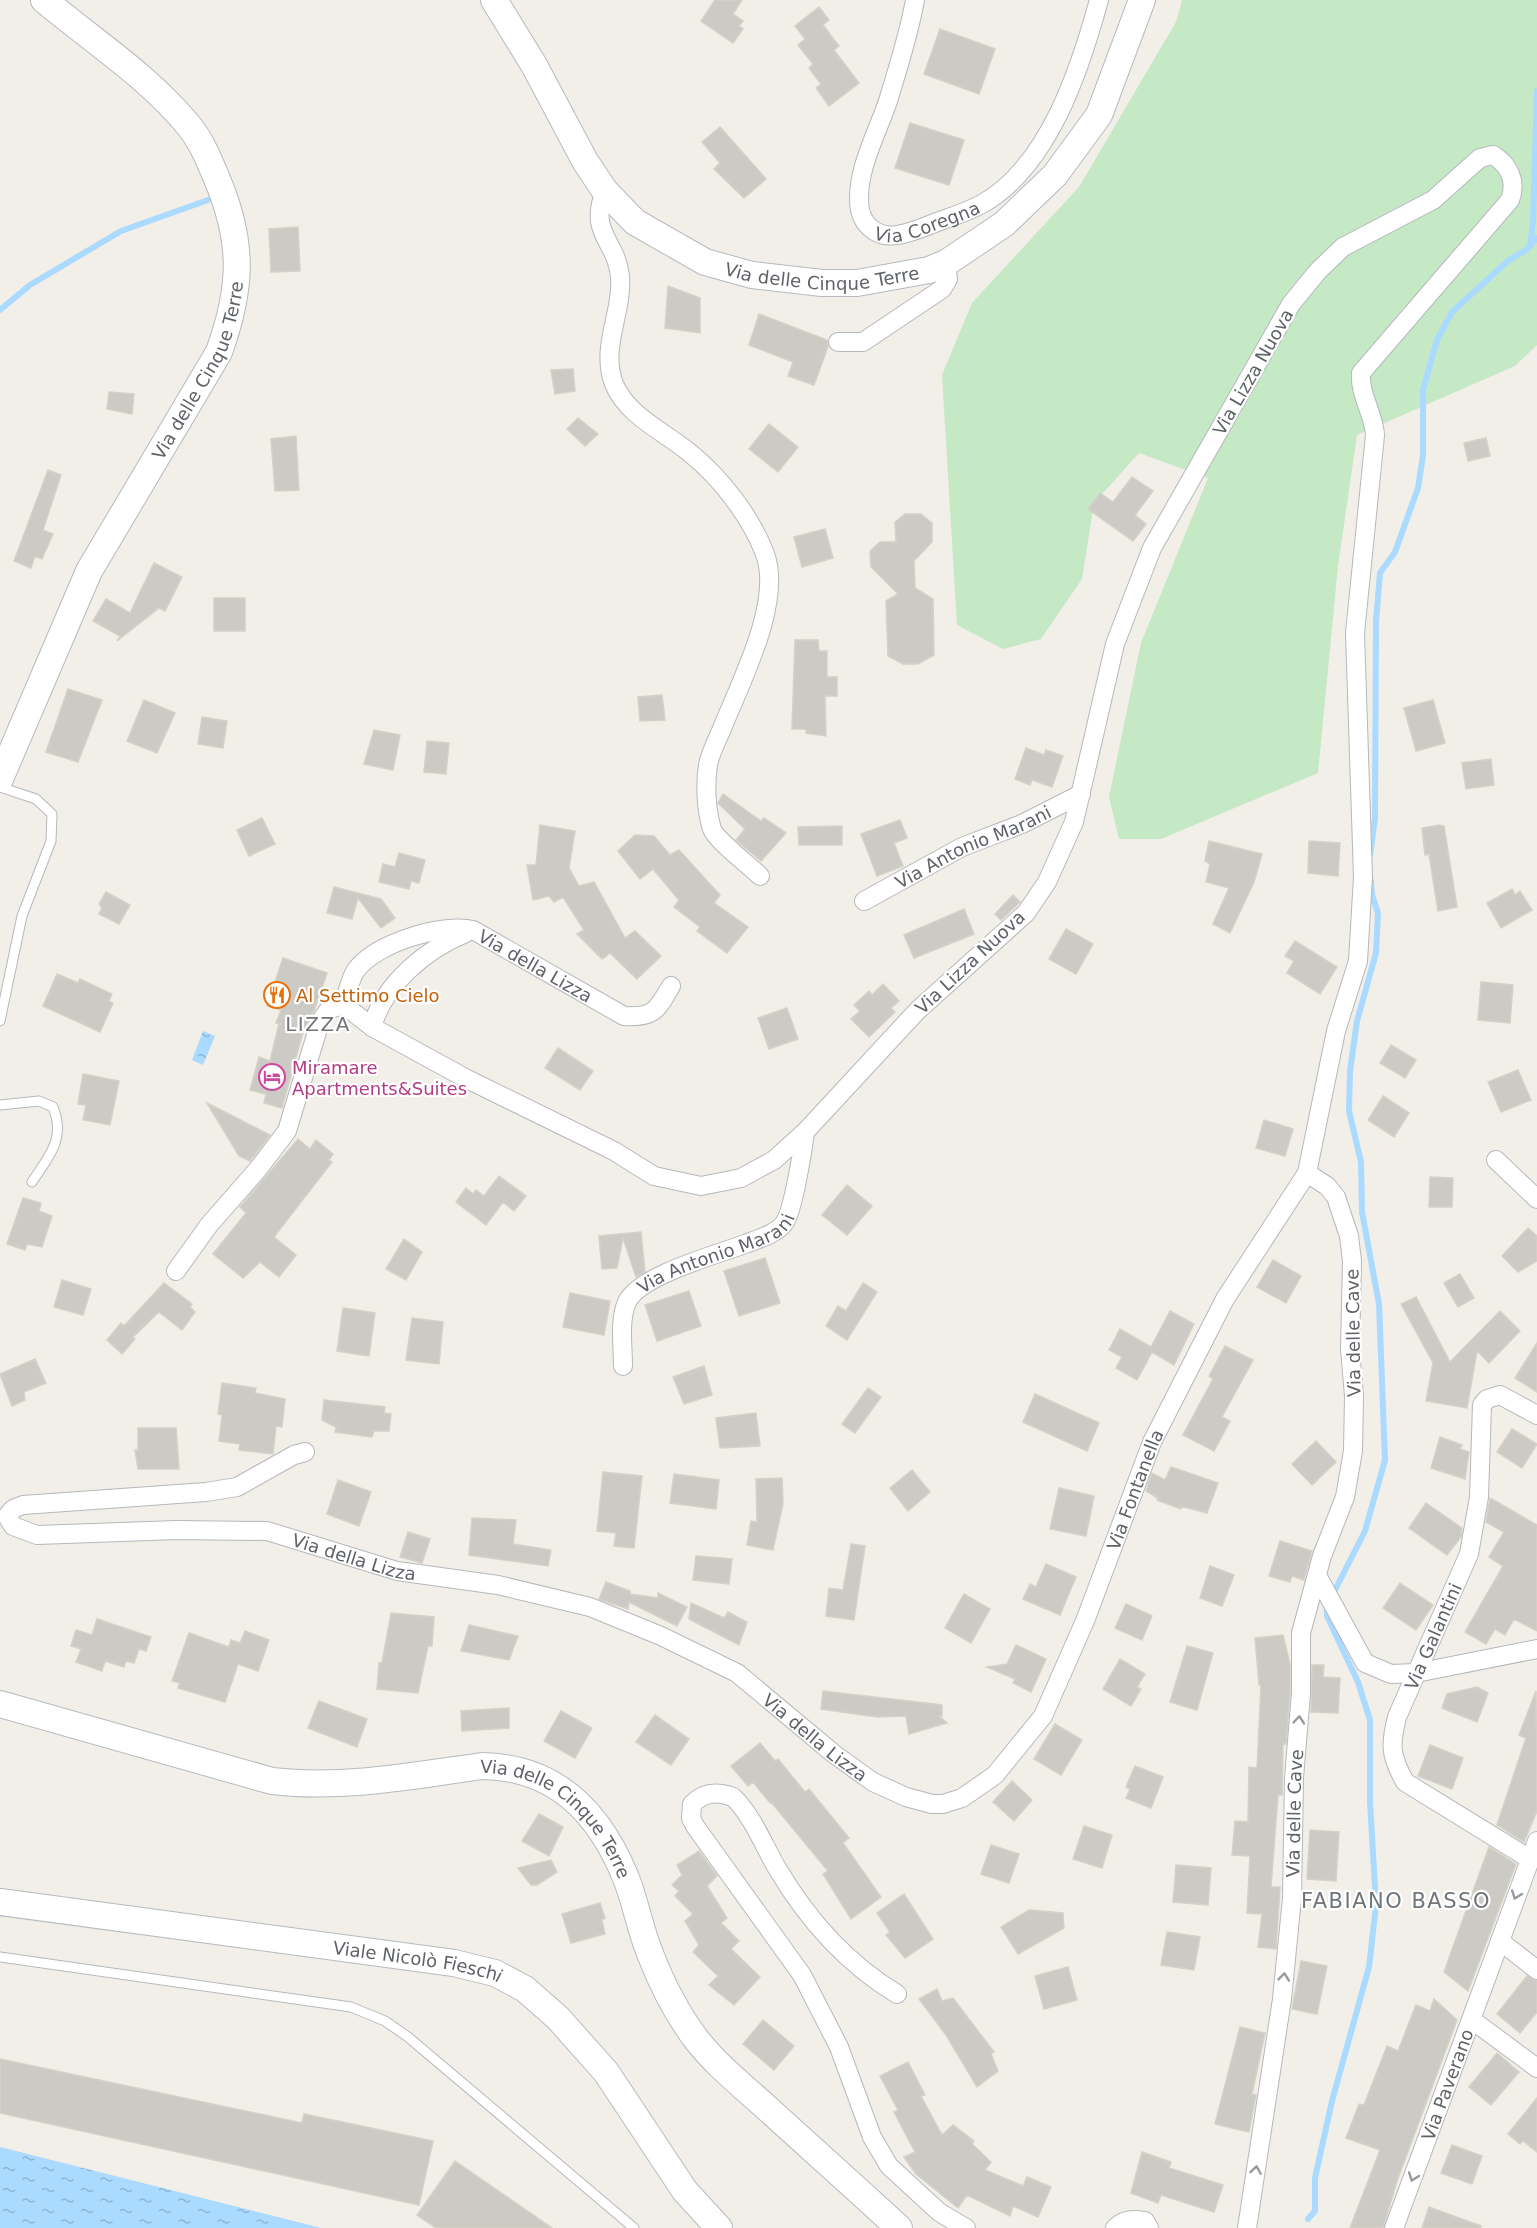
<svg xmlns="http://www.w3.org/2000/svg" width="1537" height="2228" viewBox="0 0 1537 2228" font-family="'DejaVu Sans',sans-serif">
	<defs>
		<pattern id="water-ripples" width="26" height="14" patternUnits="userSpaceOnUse" patternTransform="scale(1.5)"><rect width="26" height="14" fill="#aadaff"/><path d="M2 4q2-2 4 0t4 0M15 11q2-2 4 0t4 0" fill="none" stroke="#8eb4d2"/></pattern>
	</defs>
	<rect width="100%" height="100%" fill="#f1efe8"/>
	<!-- green -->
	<path fill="#c5e8c5" d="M1182,0H1537V345L1515,366L1357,435L1338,566L1318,773L1161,839H1119L1109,797L1141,643L1208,478L1139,453L1094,503L1082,579L1041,639L1003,649L957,625L942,375L972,303L1079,187L1176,22Z"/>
	<!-- water -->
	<path fill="url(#water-ripples)" d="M203,1031L215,1036L203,1065L192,1060Z
		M0,2147L321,2228H0Z"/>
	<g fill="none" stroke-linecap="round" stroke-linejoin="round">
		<!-- stream -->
		<path stroke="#aadaff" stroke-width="6" d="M1530,246L1533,224L1537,91
			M0,310L30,285L121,231L208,200
			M1370,855L1375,818L1376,621L1380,573L1395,552L1418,488L1423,455V390L1437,340L1452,312L1509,260L1526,250L1537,238
			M1332,1596L1365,1531L1385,1460L1379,1304L1362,1212L1361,1162L1349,1111L1350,1071L1357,1021L1376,953L1378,913L1372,895L1371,881
			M1308,2219L1315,2211V2178L1332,2101L1369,1967L1376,1905L1370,1802V1720L1358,1682L1327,1616V1605"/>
	</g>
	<!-- building -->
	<path fill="#cccac5" stroke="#d6d1c6" stroke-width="1.5" d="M715,0H742L733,14L743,21L739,26L743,29L733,43L701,21Z
		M819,7L829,20L823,25L839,46L834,50L859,83L829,106L816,88L821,84L809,68L813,64L798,45L805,39L795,26Z
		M940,29L995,49L979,94L924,74Z
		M910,123L964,140L949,185L895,168Z
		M720,127L766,179L744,198L714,169L720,163L702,142Z
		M298,227L300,271L271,272L269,229Z
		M668,286L700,298V333L665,328Z
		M759,314L827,340L828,347L814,385L788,376L793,362L749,345Z
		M573,369L575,391L555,394L551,370Z
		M109,392L134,394L132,414L107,409Z
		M578,418L598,434L585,446L567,429Z
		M769,424L798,447L778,472L749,449Z
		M296,436L299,490L275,491L271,439Z
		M1486,438L1490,456L1468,461L1464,443Z
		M48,470L61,475L43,530L53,534L42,559L35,556L31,568L14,561Z
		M1132,477L1153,491L1135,515L1146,524L1133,541L1088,509L1100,493L1113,502Z
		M905,514H921L932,523V542L914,561L915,588L933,599L934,655L918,664H903L888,656L886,601L898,594L871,567L870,551L880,542H896L895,522Z
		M825,529L833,558L802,567L794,537Z
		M154,563L182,577L165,611L159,608L117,641L120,636L93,621L106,599L130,613Z
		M214,598H245V631H214Z
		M795,640H818L819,651H827V677H837V696H825L826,736L806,733V729H792Z
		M68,689L102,700L78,762L46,752Z
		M662,695L665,720L640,721L638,697Z
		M144,700L175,713L157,753L127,741Z
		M1433,700L1445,743L1416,751L1404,708Z
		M202,717L227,721L223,748L198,744Z
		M374,730L400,735L393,770L364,764Z
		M427,741L449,743L446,774L424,772Z
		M1026,748L1044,755L1046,750L1063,756L1052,787L1032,780L1030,785L1015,779Z
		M1491,759L1494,785L1466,789L1462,763Z
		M723,794L761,821L764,818L786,833L761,861L736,840L745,829L718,803Z
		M262,818L275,844L249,856L237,830Z
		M900,820L907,838L894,843L903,866L877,876L861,834Z
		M540,825L575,831L569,868L579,886L594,882L625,938L635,931L661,956L637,979L610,953L602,959L577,934L584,930L563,897L554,902L549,896L533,900L527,865H536Z
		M1439,825L1444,826L1457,907L1438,911L1429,854L1425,855L1422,828Z
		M842,826V845H799L798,827Z
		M635,835L654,836L670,855L679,850L720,895L714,903L748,927L727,953L697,931L700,927L674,907L679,900L653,869L640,879L618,851Z
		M1209,841L1262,854L1254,882L1230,933L1213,924L1229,888L1206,882L1210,864L1205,861Z
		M1309,841L1340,843L1338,876L1308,873Z
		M399,853L425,860L419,883L411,881L409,889L379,882L383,864L395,867Z
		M334,887L381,899L395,918L381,928L358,898L352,919L327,913Z
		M1512,889L1515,895L1520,891L1532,910L1501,928L1487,903Z
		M106,892L130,905L119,924L99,914L102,908L99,904Z
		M1013,895L1020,902L1001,920L995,914Z
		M964,909L974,934L914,958L904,935Z
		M1066,929L1093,944L1076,974L1049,959Z
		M1295,941L1337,967L1320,994L1287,973L1294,961L1285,956Z
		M283,958L327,973L314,1011L303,1032L282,1108L264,1103L266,1094L250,1090L259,1057L270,1061L279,1024L276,1023L281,1010L267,1006Z
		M57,974L78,983L80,979L112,994L109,1001L113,1003L100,1032L43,1006Z
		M1481,982L1513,985L1510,1023L1478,1020Z
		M883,984L899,1001L891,1008L895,1012L869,1037L851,1019L860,1011L854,1005L869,991L872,995Z
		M787,1008L798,1039L769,1049L758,1018Z
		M1391,1045L1416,1060L1405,1078L1380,1063Z
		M558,1048L593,1071L580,1090L545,1068Z
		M1518,1070L1531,1100L1501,1112L1488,1082Z
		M83,1074L119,1081L110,1125L83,1120L86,1105L78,1104Z
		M1383,1096L1409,1113L1394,1137L1368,1120Z
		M207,1103L270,1135L250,1161L239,1156Z
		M1264,1120L1293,1129L1285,1156L1256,1148Z
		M298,1139L310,1149L316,1140L333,1154L329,1160L332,1162L274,1237L296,1255L279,1277L260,1262L243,1278L213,1254L246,1213L240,1207Z
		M499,1176L526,1196L514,1211L503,1202L486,1225L456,1202L466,1188L473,1194L476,1190L484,1196Z
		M1430,1177L1453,1178L1452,1207H1429Z
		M847,1185L872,1206L847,1235L822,1215Z
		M23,1198L41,1203L39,1211L52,1216L42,1247L27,1244L25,1250L7,1244Z
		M1528,1228L1537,1236V1261L1518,1272L1502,1256Z
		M641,1232L645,1272L636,1277L623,1238L617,1268L602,1269L599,1236Z
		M404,1239L422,1252L406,1280L386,1269Z
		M765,1258L780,1303L739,1316L724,1271Z
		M1273,1260L1301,1276L1286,1303L1257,1287Z
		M1460,1274L1474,1298L1458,1307L1444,1283Z
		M62,1280L91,1289L83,1315L54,1307Z
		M164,1283L192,1304L190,1307L195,1312L182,1330L159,1312L133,1337L135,1339L122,1354L107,1340L121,1323L124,1326Z
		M863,1283L877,1292L847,1340L826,1326L838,1306L846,1311Z
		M689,1291L701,1326L657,1341L645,1305Z
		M570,1293L610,1301L604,1335L563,1327Z
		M1416,1297L1450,1362L1500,1311L1520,1331L1489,1363L1477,1351L1467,1408L1426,1401L1433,1363L1401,1304Z
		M343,1308L375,1313L369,1356L337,1351Z
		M1170,1311L1194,1324L1174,1365L1152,1352L1137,1380L1116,1368L1122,1357L1109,1350L1120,1329L1151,1347Z
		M412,1318L443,1322L439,1364L406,1360Z
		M1537,1343V1392L1515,1378Z
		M1225,1346L1253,1360L1222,1417L1230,1421L1214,1451L1183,1435L1213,1379L1209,1376Z
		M35,1359L46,1383L24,1392L25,1400L12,1406L0,1374Z
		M704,1366L712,1395L684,1404L673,1377Z
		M222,1383L256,1388L255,1393L285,1399L282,1427L276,1426L273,1454L239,1450L240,1444L219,1441L222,1415L218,1414Z
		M868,1388L881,1397L855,1433L842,1424Z
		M1035,1394L1099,1423L1087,1451L1023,1422Z
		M324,1400L385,1407L384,1413L391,1414L389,1431H374L372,1437L335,1432L336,1427L322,1420Z
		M756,1413L760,1446L720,1448L716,1418Z
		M138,1428H176L179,1469H138L135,1450H138Z
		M1512,1429L1537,1444L1522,1468L1497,1452Z
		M1440,1437L1462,1445L1460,1449L1469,1452L1465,1479L1431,1468Z
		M1316,1441L1336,1462L1312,1485L1292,1464Z
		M1171,1467L1218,1483L1207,1513L1181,1506V1509L1157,1500L1158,1498L1146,1491L1152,1473L1165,1480Z
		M912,1470L930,1492L908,1511L890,1488Z
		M603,1472L642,1476L634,1548L614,1546L616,1533L597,1531Z
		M674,1474L719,1480L716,1509L670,1503Z
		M782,1478L783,1504L773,1550L747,1545L751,1521L757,1522L756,1479Z
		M338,1480L371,1492L359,1526L327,1514Z
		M1059,1488L1094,1496L1086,1536L1050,1529Z
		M1490,1498L1537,1525V1631L1514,1619L1505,1635L1495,1629L1486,1644L1465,1632L1503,1566L1489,1557L1504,1532L1486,1522Z
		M1426,1503L1462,1528L1461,1537L1447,1555L1409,1528Z
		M472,1518L516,1520L513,1544L551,1550L548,1566L469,1555Z
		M408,1532L430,1539L422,1563L400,1557Z
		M1280,1541L1312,1551L1304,1580L1292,1576L1290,1582L1269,1576Z
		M851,1544L865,1546L854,1620L826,1616L829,1588L843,1590Z
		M696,1556L732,1559L729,1584L693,1580Z
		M1046,1564L1076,1577L1060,1615L1023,1599L1030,1584L1036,1587Z
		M1210,1566L1234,1575L1222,1606L1200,1598Z
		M606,1582L630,1591V1594L658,1598V1593L687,1607L677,1626L629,1602L628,1609L599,1599Z
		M1400,1583L1433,1605L1416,1630L1383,1608Z
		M964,1594L990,1609L971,1643L945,1628Z
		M691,1603L724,1618L728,1612L747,1622L739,1645L689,1619Z
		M1126,1604L1152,1616L1142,1640L1115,1628Z
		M391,1613L434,1617L432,1646H428L418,1693L377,1689L379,1663H382Z
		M97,1619L151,1637L146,1651L139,1649L134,1663L126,1661L124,1667L105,1661L102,1671L76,1662L81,1649L71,1646L76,1630L92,1635Z
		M469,1625L518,1636L509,1660L461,1651Z
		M245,1631L269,1640L258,1671L238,1664L225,1702L178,1688L180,1683L172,1681L189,1633L229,1647L231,1640L240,1643Z
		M1283,1635L1290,1664V1693L1286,1744H1283L1282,1795H1278L1271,1887H1280L1276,1949L1258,1947L1262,1914L1247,1913L1250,1856L1232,1855L1235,1821L1248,1822L1249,1767L1257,1768L1261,1685H1259L1255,1638Z
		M1016,1645L1046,1659L1031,1692L1013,1683L1015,1679L987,1667L1007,1664Z
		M1187,1646L1213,1653L1197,1710L1170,1702Z
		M1120,1659L1145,1674L1137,1687L1141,1689L1131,1706L1103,1689Z
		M1312,1665H1324L1323,1677L1340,1678L1338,1713L1311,1712Z
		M1477,1687L1488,1693L1477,1722L1442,1708L1447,1694Z
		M823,1691L942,1705V1716H939L947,1723L909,1734L906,1716L877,1717L821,1709Z
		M1536,1691L1537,1811L1524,1842L1497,1825L1526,1738L1519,1735Z
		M319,1701L367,1719L357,1747L308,1728Z
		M509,1708V1728L462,1731L461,1711Z
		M561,1711L592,1728L575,1758L544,1741Z
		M655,1715L689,1739L671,1765L636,1742Z
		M1055,1724L1082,1740L1061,1775L1034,1759Z
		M760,1743L775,1761L778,1759L805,1792L809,1789L849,1838L843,1843L881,1897L851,1919L823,1874L828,1871L771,1802L770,1803L753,1782L748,1786L731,1766Z
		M1430,1745L1463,1758L1452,1789L1418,1776Z
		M1135,1766L1163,1777L1151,1808L1126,1798L1130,1789L1126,1787Z
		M1012,1781L1032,1800L1014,1821L993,1802Z
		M539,1814L563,1827L549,1856L522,1841Z
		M1084,1826L1112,1835L1102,1868L1073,1859Z
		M1310,1830L1339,1832L1336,1881L1307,1879Z
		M991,1845L1019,1854L1009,1883L981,1874Z
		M1489,1847L1516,1864L1468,1991L1444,1972Z
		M699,1851L717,1876L707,1886L727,1918L721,1923L739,1941L731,1949L760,1977L734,2005L709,1985L718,1976L693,1952L699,1945L685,1921L693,1914L675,1896L679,1891L672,1885L682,1875L677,1865Z
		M551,1860L557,1872L537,1885H531L518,1868Z
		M1176,1865L1211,1868L1208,1905L1173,1902Z
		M904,1894L933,1939L905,1958L886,1935L890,1932L877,1913Z
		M600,1903L605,1918L602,1920L605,1934L571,1943L562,1914Z
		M1029,1910L1063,1913L1064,1928L1018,1954L1001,1927Z
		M1167,1932L1200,1937L1194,1970L1161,1965Z
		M1301,1961L1327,1966L1317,2014L1292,2009Z
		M1068,1967L1077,2000L1044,2009L1035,1976Z
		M1527,1976L1537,1981V2012L1520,2033L1497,2014Z
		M937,1989L942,2001L953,1998L994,2052L991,2054L998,2071L977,2087L946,2035L919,1999Z
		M1434,1999L1457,2020L1397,2181L1383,2228H1350L1380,2150L1346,2138L1359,2104L1364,2105L1387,2046L1398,2051L1416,2005L1430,2011Z
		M763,2020L794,2046L774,2070L743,2044Z
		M1240,2027L1265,2033L1252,2094L1256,2095L1249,2132L1215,2124Z
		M1497,2053L1519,2072L1491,2105L1469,2087Z
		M0,2059L302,2123L304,2114L433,2141L419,2205L0,2113Z
		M908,2062L925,2095L921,2096L942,2135L953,2125L974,2141L972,2144L991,2162L985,2170L1023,2186L1027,2177L1051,2187L1038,2217L1013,2206L1010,2216L967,2195L958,2208L916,2174L904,2157L915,2152L894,2112L898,2110L880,2076Z
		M1537,2098V2152L1523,2141L1520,2144L1508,2134Z
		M1452,2145L1482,2156L1472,2184L1441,2173Z
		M1142,2152L1171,2162L1169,2168L1223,2185L1214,2212L1161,2195L1158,2203L1131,2193Z
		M455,2161L552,2228H436L417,2215Z
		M1429,2207L1481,2226L1480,2228H1422Z"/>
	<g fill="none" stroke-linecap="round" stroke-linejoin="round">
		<defs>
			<path id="service" d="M0,787L36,799L52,814L51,841L22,916L0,1021
				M0,1105L39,1101L53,1107C66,1139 49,1156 32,1182
				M0,1957L351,2007L385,2021L408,2037L634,2228"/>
			<g id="minor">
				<path id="s1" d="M915,0C909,34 898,68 888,101C877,134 854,174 860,210C864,228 880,238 897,235C912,233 926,226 940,221C954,216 969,211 982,204C1049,166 1080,69 1099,0"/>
				<path d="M605,191C588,234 616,239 620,276C623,313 600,347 614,384C628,417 664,431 690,453C721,478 751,517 765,554C783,603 739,685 721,731C716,742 710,754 708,765C705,784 706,810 712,829C716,840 750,866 760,876"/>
				<path d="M838,342H863L942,289L948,279L946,263"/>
				<path id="s2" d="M864,901L962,847L1022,824L1081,794"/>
				<path id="s3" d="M344,1005C347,995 350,978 356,970C376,943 442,923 473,930L624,1016C654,1018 657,1010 671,986"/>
				<path d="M372,1027C384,984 426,949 466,933"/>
				<path d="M1496,1160L1537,1199"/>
				<path d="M176,1271L209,1225L258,1169L287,1131L320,1022L329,1009L344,1005"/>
				<path id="s4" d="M623,1366C623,1346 619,1320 627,1302C640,1275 716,1255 745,1244C758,1239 777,1234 785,1222C793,1210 803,1149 805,1132"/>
				<path id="s5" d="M305,1452L294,1455L237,1487L206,1492L23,1505L13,1509L7,1516L13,1526L37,1535L177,1530L267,1531L397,1571L498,1585L590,1607L661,1636L737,1673L834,1754L873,1782L906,1797L932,1804H943L962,1798L995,1775L1043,1716L1085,1621L1152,1442L1225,1299L1307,1173L1336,1031L1358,961L1363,877L1355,633L1375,435C1374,414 1359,394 1361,373L1510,200C1517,181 1509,165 1493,155L1480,158L1433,200L1343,247L1318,271L1291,304L1152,548L1115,644L1074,822L1047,882L1026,913L918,1010L805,1132L774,1160L741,1178L701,1186L654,1176L614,1151L467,1079L372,1027L344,1005"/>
				<path d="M1318,1577L1365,1663L1391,1674L1416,1673L1537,1649"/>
				<path id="s6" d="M1530,1859L1405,1782C1390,1755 1390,1745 1397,1717L1469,1554L1479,1497L1482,1405L1487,1399L1500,1395L1537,1415"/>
				<path d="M1500,1941L1537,1970"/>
				<path d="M897,1994C846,1963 807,1919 777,1868C764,1846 752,1815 733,1797C717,1791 704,1792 692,1804L691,1818L695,1826L802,1975L839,2047L872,2137L889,2166L939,2212L966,2228"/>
				<path d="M1472,2020L1537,2068"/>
				<path d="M1115,2228C1124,2219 1134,2219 1145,2221L1149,2228"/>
				<path id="s7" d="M1247,2228L1282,1999L1292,1898L1294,1778L1301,1693V1633L1322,1556L1345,1497L1353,1451L1354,1396L1350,1349L1352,1261L1349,1236L1336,1197L1327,1186L1307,1173"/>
				<path id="s8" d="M1394,2228L1537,1841"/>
			</g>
			<g id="secondary">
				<path id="s9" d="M494,0L534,65L585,161L605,191L635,222L705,262L752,275L822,283H857L929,270L946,263L1004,224L1055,175L1099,115L1142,0"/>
				<path id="s10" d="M0,779L89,571L219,352C242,288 244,243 217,179C209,160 202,142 189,126C149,77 92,40 44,0"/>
				<path id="s11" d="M0,1704L272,1781C343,1789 412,1776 482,1766C556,1767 599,1812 626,1878C636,1903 640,1930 651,1956C662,1984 678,2015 696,2039C716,2065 744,2087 768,2109C812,2149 856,2188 899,2228"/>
				<path id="s12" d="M0,1902L454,1963L495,1973L525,1989L558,2018L606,2072L685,2191L719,2228"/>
			</g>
		</defs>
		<!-- service casing -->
		<use href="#service" stroke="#b5b8bc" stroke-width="11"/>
		<!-- minor casing -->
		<use href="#minor" stroke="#b5b8bc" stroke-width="20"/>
		<!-- secondary casing -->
		<use href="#secondary" stroke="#b6babf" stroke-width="28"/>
		<!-- service -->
		<use href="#service" stroke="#fff" stroke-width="9"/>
		<!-- minor -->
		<use href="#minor" stroke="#fff" stroke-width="18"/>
		<!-- secondary -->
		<use href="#secondary" stroke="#fff" stroke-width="26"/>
	</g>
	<!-- one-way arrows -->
	<defs><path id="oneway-chevron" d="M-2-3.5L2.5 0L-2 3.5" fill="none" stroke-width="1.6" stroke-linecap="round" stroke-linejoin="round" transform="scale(1.5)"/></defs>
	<g stroke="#979a9d">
		<use href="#oneway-chevron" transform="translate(1299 1720) rotate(-85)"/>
		<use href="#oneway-chevron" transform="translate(1516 1895) rotate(110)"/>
		<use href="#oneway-chevron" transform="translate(1284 1977) rotate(-84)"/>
		<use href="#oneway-chevron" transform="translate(1256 2170) rotate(-81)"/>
		<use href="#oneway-chevron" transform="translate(1413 2177) rotate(110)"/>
	</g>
	<!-- icons -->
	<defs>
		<symbol id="restaurant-ring" viewBox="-11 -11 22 22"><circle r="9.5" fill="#fff" stroke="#e8710a" stroke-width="1.5"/><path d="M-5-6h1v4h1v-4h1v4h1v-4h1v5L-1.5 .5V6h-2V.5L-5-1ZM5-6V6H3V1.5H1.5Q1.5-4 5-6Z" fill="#e8710a"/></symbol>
		<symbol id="hotel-ring" viewBox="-11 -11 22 22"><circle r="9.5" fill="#fff" stroke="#d1479c" stroke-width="1.5"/><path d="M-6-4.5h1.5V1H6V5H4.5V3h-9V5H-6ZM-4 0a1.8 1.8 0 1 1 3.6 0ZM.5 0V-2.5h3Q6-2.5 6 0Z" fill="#d1479c"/></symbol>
	</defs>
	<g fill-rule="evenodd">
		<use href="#restaurant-ring" x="262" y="980" width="30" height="30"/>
		<use href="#hotel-ring" x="257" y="1062" width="30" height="30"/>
	</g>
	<g text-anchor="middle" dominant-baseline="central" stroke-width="4.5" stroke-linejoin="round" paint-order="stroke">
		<!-- street labels -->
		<g font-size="18" fill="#5f6368" stroke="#fff">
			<text stroke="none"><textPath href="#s1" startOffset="300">Via Coregna</textPath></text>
			<text stroke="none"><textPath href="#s9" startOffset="464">Via delle Cinque Terre</textPath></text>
			<text stroke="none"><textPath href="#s10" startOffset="456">Via delle Cinque Terre</textPath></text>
			<text transform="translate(1253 372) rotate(-60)">Via Lizza Nuova</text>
			<text stroke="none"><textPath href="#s2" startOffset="122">Via Antonio Marani</textPath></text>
			<text transform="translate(970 962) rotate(-43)">Via Lizza Nuova</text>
			<text stroke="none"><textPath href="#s3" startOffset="237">Via della Lizza</textPath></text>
			<text stroke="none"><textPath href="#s4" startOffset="168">Via Antonio Marani</textPath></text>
			<text transform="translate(1353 1333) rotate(-91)">Via delle Cave</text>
			<text stroke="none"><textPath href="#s5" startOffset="1702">Via Fontanella</textPath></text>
			<text stroke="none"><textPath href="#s5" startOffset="670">Via della Lizza</textPath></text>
			<text stroke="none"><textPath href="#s6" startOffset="303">Via Galantini</textPath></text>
			<text stroke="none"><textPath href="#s5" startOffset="1174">Via della Lizza</textPath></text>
			<text stroke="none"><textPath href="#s7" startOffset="418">Via delle Cave</textPath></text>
			<text stroke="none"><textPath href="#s11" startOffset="590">Via delle Cinque Terre</textPath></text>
			<text stroke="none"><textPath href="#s12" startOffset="422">Viale Nicolò Fieschi</textPath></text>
			<text stroke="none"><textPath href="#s8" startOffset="153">Via Paverano</textPath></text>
		</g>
		<!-- food labels -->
		<g font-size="18" fill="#c56008" stroke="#fff" text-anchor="start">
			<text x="296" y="995">Al Settimo Cielo</text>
		</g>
		<!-- hotel labels -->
		<g font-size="18" fill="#b23c85" stroke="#fff" text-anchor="start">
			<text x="292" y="1067">Miramare<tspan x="292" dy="21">Apartments&amp;Suites</tspan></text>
		</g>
		<!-- neighbourhood labels -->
		<g font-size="20" letter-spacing="1.5" fill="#70757a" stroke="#fff">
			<text x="318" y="1024">LIZZA</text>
		</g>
		<!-- quarter labels -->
		<g font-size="21" letter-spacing="1.5" fill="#70757a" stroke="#fff">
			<text x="1396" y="1901">FABIANO BASSO</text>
		</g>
	</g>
</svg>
